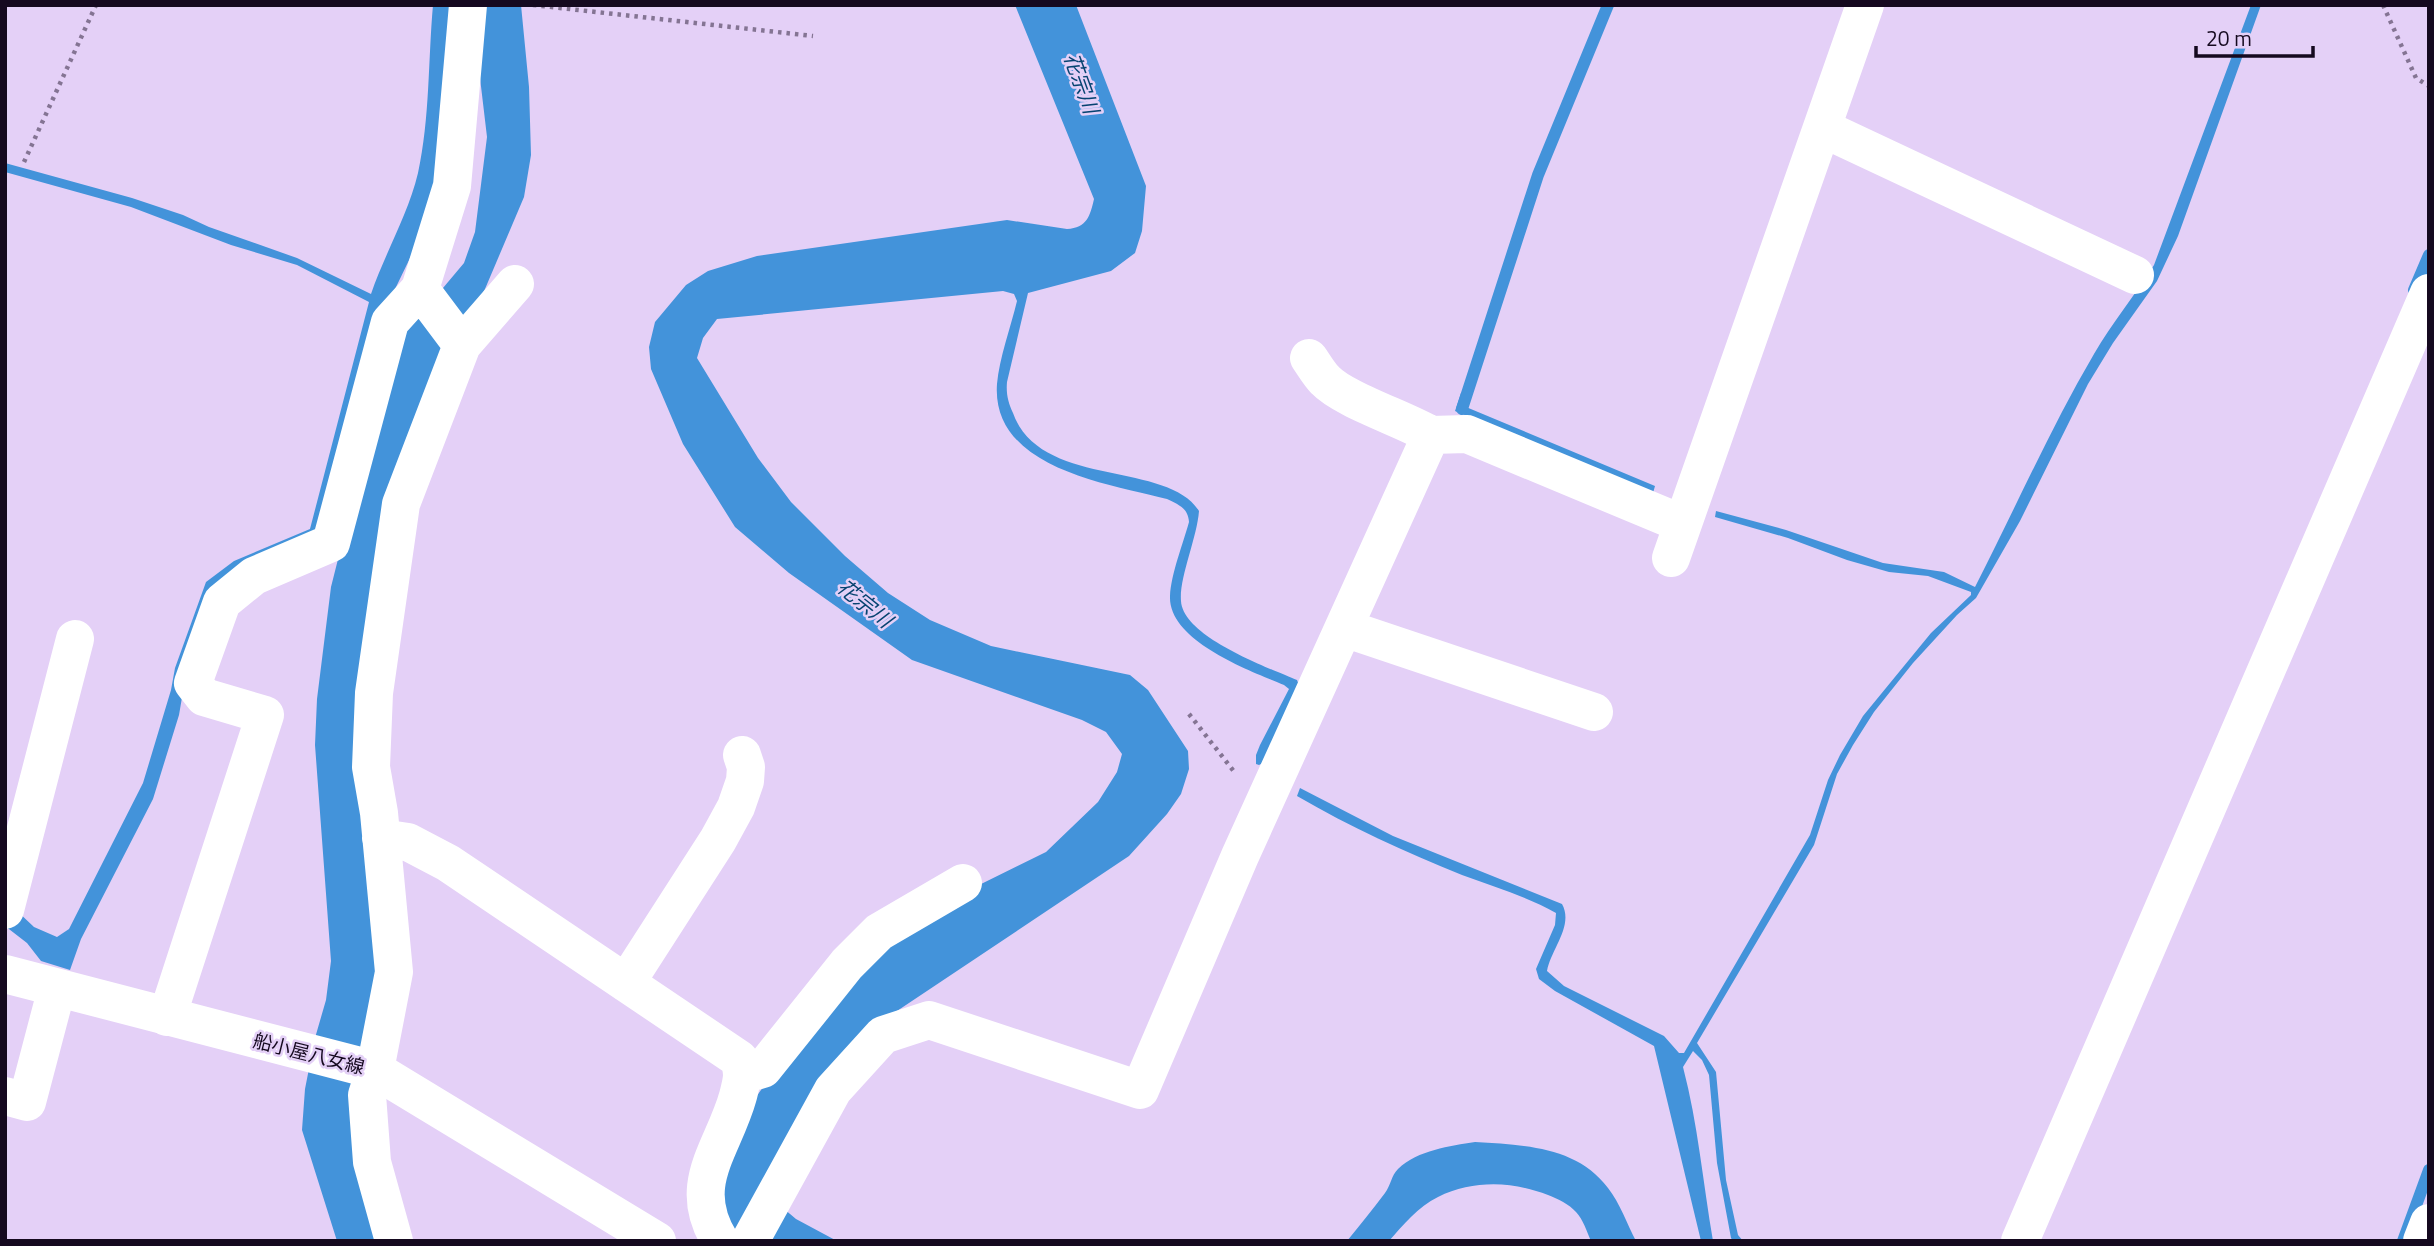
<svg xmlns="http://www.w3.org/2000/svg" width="2434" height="1246" viewBox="0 0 2434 1246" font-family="'Titillium Web','Noto Sans JP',sans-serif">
	<rect width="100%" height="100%" fill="#e4d0f7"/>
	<!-- water -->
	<path fill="#4393da" d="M433,5H455L446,144L424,229L384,312L323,527L239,576L185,680L179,715L153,799L81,939L70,970L41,961L27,943L5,926L16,910L34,927L57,937L69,929L143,783L171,690L175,668L206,582L234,561L310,529L369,302L297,265L231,245L131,207L5,172V163L132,198L183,215L209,227L297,258L371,294C385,253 408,215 418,173C430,118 428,61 433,5Z
		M478,5H521L529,87L531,155L524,197L485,289L414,431L372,862L383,1241H337L302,1130L305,1089L315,1038L326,1000L331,961L315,745L317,699L331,587L396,329L427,307L464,263L475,232L487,137L478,61Z
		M1015,5H1076L1146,186L1142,231L1135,253L1111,271L1028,293L1007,382C1006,394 1008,402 1013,413C1040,489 1168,460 1199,511C1197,538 1179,578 1181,601C1183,637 1269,668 1297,680L1300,688L1265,762L1259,765L1256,764V755L1260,745L1289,689L1284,685C1250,671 1168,641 1170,596C1171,574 1183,544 1189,522C1188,508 1179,505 1167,499C1108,484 991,468 997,384C999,359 1011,326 1017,301L1014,294L1003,291L717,319L703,338L697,358L758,458L791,502L845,556L888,593L930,620L991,646L1130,675L1148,690L1188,751L1189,769L1181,794L1167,814L1129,856L882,1021L765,1193L796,1219L837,1241H739L716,1193L756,1097L801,1034L886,941L971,889L1046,852L1098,802L1117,772L1122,754L1106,732L1082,720L912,660L789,573L735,527L683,444L651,369L649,347L655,322L686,285L708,271L757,256L1007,220L1067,229C1087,228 1090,216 1094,199Z
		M2251,5H2261L2178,236L2157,281L2113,343L2088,384L2020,521L1976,598L1957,615L1913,663L1874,712L1853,745L1837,774L1814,845L1697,1043L1716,1072L1726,1180L1738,1235L1743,1241H1733L1731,1238L1717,1163L1709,1075L1702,1060L1693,1051L1683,1067C1698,1124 1703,1183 1713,1241H1701L1654,1046L1555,991L1539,979L1536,969L1555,925L1556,913C1526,896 1494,887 1462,875C1405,852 1350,827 1297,796L1300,788L1393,836L1562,904C1574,926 1551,949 1547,971L1564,986L1664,1036L1679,1053H1684L1810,835L1828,780L1840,755L1863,716L1931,633L1971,595V592L1928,576L1889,572L1847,560L1788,538L1715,517L1716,511L1786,530L1883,563L1944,572L1975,587C2015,509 2050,429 2094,354C2112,323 2135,295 2154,265Z
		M1461,393L1469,397L1466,407L1655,486L1653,493L1455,411Z
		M1475,1142C1523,1145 1577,1146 1608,1188C1620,1203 1627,1224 1636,1241H1591C1587,1232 1583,1219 1576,1212C1569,1204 1558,1199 1548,1195C1512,1181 1473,1180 1438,1197C1418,1207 1403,1225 1389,1241H1347C1360,1225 1373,1209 1385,1193C1391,1185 1391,1176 1398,1169C1418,1150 1450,1146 1475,1142Z"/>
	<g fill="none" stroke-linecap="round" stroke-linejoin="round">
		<!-- stream -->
		<path stroke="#4393da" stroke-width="12" d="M2414,290L2429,255
			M1462,409L1538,175L1608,5
			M2403,1241L2429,1170"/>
		<!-- path -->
		<path stroke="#847493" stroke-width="4.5" stroke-dasharray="3.5 5" stroke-linecap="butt" d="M533,5L813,36
			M2383,5L2416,78L2429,86
			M24,162L96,5
			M1189,714L1236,774"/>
		<!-- minor -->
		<path stroke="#fff" stroke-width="38" d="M1822,128L2135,275
			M462,345L515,284
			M1309,358C1314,365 1319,374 1325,380C1344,400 1404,419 1431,435
			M1671,558L1865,5
			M1344,628L1594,712
			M381,838L408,842L448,863L739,1059C744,1075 742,1080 738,1096C723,1150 685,1184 720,1241
			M5,910L75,639
			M626,983L718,840L736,807L745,781L746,767L742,755
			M167,1017L265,715L204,697L193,683L222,602L254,576L331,543L390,322L420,289
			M744,1074L763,1069L847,964L879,932L963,883
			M5,1096L27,1102L57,988
			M394,1241L372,1162L367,1095L375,1070L394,972L379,813L371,767L374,693L401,504L462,345L420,289L452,186L468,5
			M750,1241L833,1090L883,1035L929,1020L1140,1090L1240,856L1431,435L1467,434L1683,524
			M2020,1241L2429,293
			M2422,1241L2429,1223"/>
		<!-- major -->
		<path stroke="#fff" stroke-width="38" d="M5,974L375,1070L657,1241"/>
	</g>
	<g text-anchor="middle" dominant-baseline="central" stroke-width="5" stroke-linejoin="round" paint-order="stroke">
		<!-- street labels -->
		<g font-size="19" fill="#15091f" stroke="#e4d0f7">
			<text transform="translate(309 1053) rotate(14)">船小屋八女線</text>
		</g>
		<!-- water labels -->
		<g font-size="21" font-style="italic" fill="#064371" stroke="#e4d0f7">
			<text transform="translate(1082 83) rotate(70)">花宗川</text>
			<text transform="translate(865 603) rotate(39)">花宗川</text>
		</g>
	</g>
	<!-- border -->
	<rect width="2434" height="1246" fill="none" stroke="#15091f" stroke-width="14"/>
	<!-- scale -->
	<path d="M2196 46v10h117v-10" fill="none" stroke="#15091f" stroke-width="3.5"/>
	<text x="2206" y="46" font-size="21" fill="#15091f" stroke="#e4d0f7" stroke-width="5" paint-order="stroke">20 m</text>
</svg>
